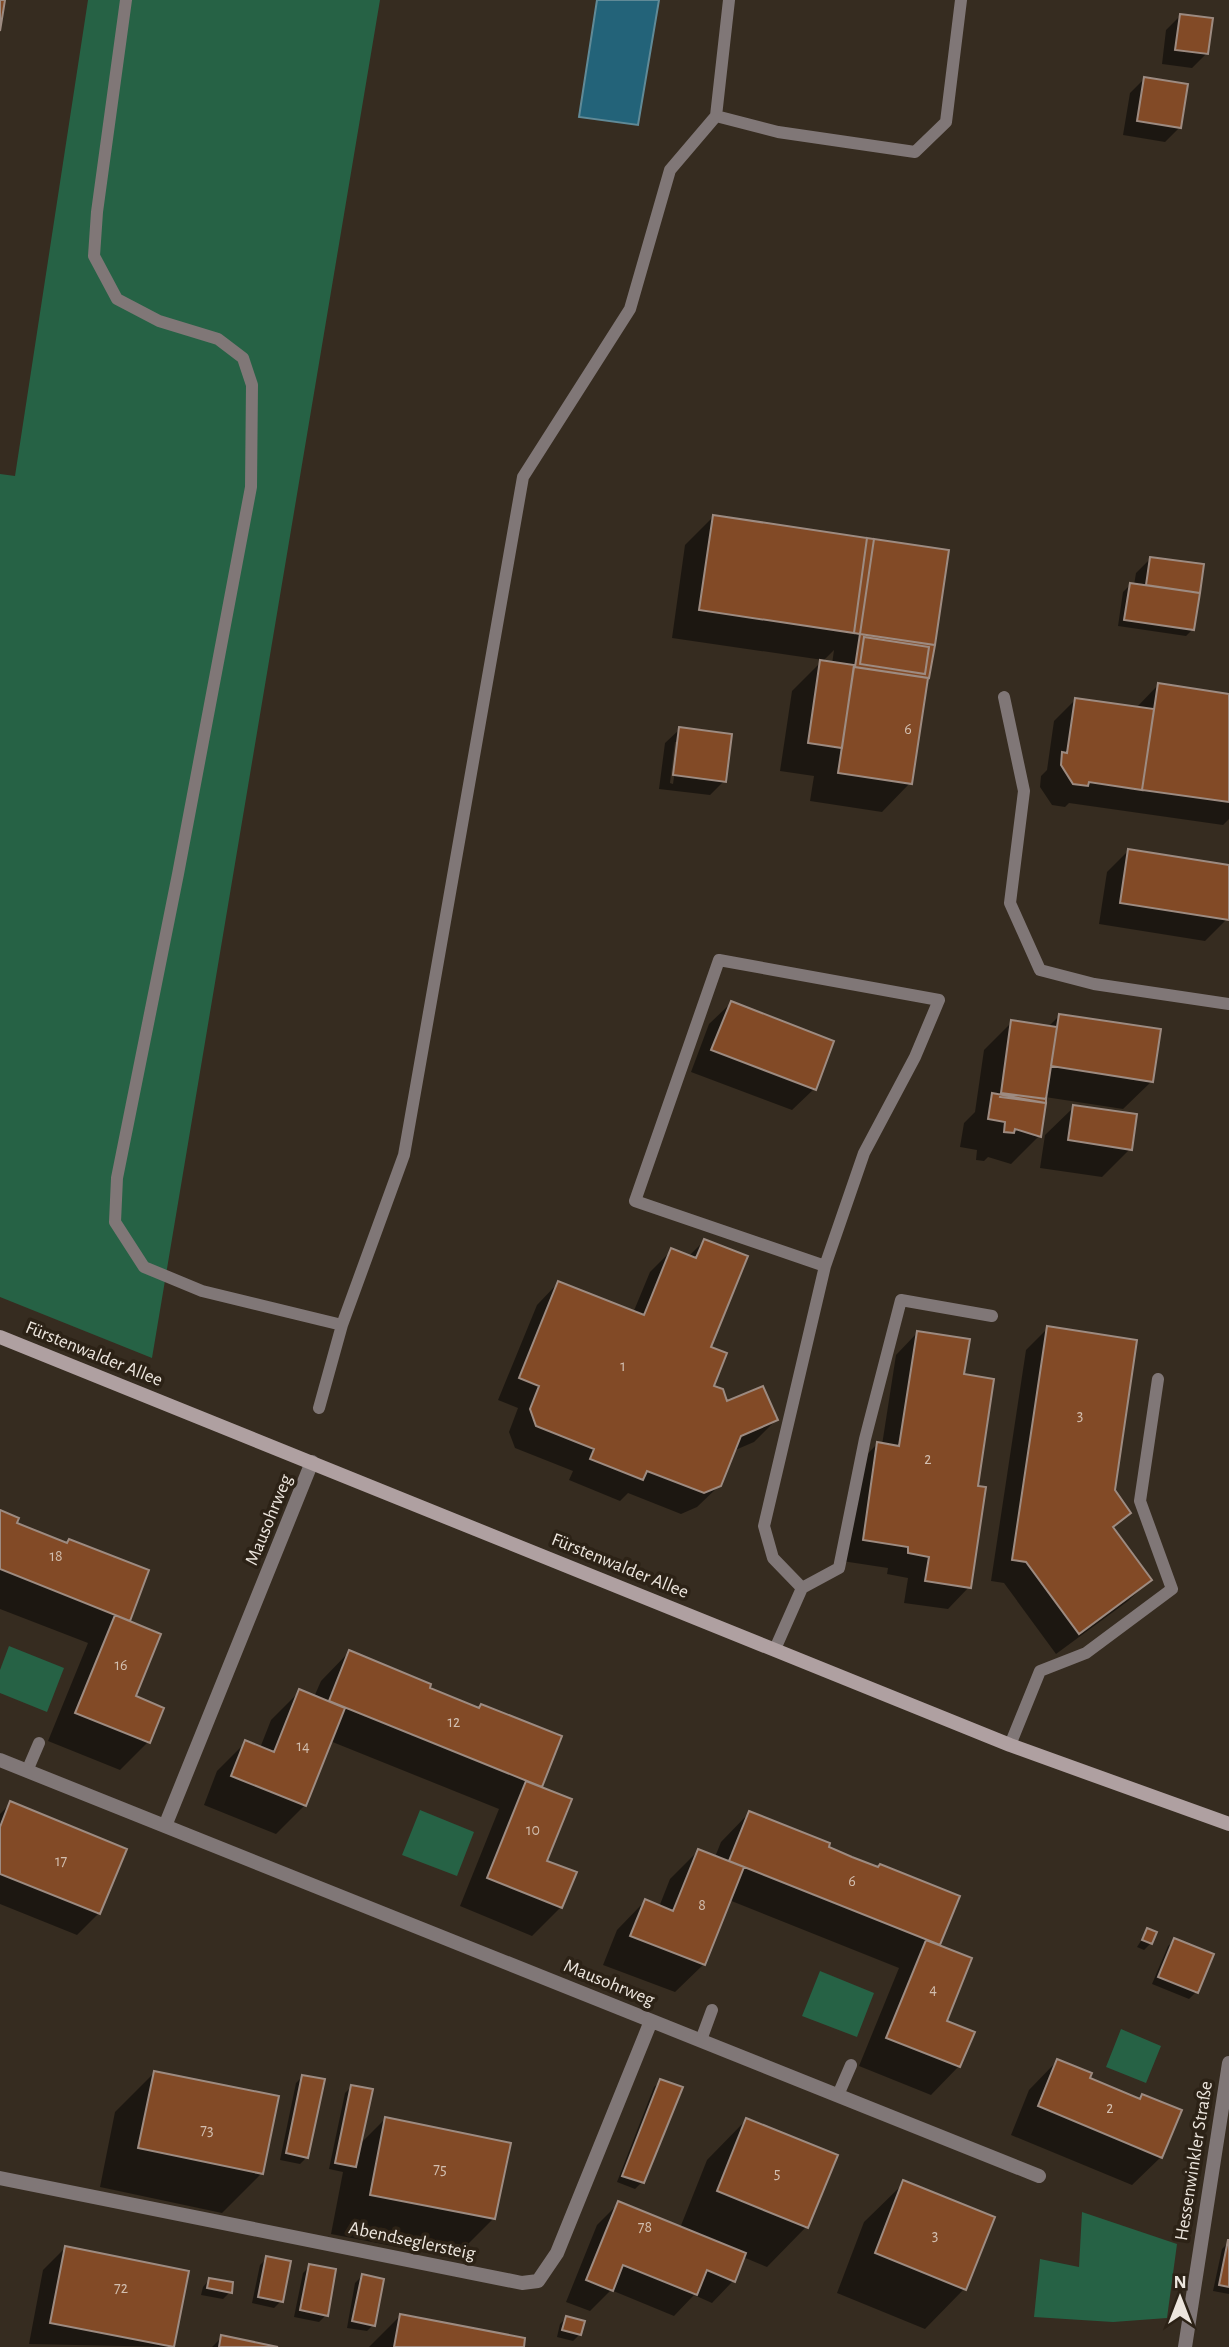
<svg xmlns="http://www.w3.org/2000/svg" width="1229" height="2347" viewBox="0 0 1229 2347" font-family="'Alegreya Sans',sans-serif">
	<rect width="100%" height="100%" fill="#362c20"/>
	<!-- green -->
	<path fill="#266245" d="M88,0H380L152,1358L0,1297V474L15,476Z
		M9,1646L64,1668L47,1712L0,1693V1670Z
		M420,1810L474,1832L457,1876L402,1855Z
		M820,1971L874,1993L857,2037L802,2016Z
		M1121,2029L1161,2046L1146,2083L1106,2067Z
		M1082,2212L1177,2244L1167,2318L1113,2322L1034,2317L1040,2259L1079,2267Z"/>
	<!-- water -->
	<path fill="#236379" stroke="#608a97" stroke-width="2" d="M597,0H659L638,125L579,117Z"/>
	<!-- shadow -->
	<path fill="#0007" fill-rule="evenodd" d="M1181,15L1207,53L1192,68L1162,64L1166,30Z
		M1144,79L1180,127L1165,142L1123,135L1130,93Z
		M713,517L928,677L910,783L882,812L810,801L814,776L780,771L792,691L823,660L672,638L685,545ZM834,650L832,664L822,662Z
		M1151,558L1202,566L1193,629L1186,636L1118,626L1123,592L1130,585H1134L1136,573Z
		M1158,685L1229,695V819L1223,825L1069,803L1065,807L1052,805L1040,787L1041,776L1047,770L1054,721L1076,699L1137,707Z
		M680,729L724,781L710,795L659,789L665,743ZM675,742H679L673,784L670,783Z
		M1129,850L1229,866L1227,919L1205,941L1099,924L1107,872Z
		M731,1003L814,1089L792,1110L691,1072L709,1024Z
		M1059,1016L1152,1081L1123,1109L1045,1097L1039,1136L1011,1164L988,1157L984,1161L976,1160L977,1150L960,1147L964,1123L975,1112L984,1050L1012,1022L1048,1027Z
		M1074,1107L1130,1149L1102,1177L1040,1168L1045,1135Z
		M704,1241L712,1387L726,1403L776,1420L754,1442L733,1451L720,1485L697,1507L681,1514L628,1493L620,1501L569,1480L573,1471L515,1448L509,1432L518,1408L498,1400L537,1305L558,1283L633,1313L650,1272L672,1250L688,1257Z
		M1048,1328L1113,1491L1129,1513L1112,1529L1150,1580L1128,1601L1056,1654L1004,1583L991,1581L1026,1350Z
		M917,1333L962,1376L976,1488L969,1587L948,1609L904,1603L908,1578L887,1574L888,1568L842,1561L856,1466L877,1444L882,1445L896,1355Z
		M0,1512L15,1524L66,1544L69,1541L147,1571L127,1622L133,1697L148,1742L120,1770L48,1741L88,1643L0,1609Z
		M349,1652L427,1689L478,1709L481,1706L559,1737L539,1787L545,1862L561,1907L532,1936L460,1906L499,1809L330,1741L305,1805L276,1834L204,1805L217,1771L246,1742L260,1748L271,1720L300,1691L314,1697L321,1681Z
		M11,1803L99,1913L77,1935L0,1904V1814Z
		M749,1813L827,1848L958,1897L938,1946L944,2021L959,2066L931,2095L859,2066L899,1968L729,1900L704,1964L675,1992L603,1965L617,1930L645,1901L659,1907L670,1879L698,1851L715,1857L721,1842Z
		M1148,1930L1151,1943L1144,1950L1137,1947Z
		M1175,1940L1196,1992L1189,1999L1152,1984L1168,1946Z
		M1057,2061L1087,2079L1139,2100L1143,2096L1161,2157L1132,2185L1011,2135L1029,2090Z
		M154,2073L262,2173L222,2213L100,2187L115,2112Z
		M302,2077L307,2157L300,2164L280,2160L296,2083Z
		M661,2081L681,2088L642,2182L635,2189L617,2182L654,2087Z
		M352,2086L359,2145L385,2119L494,2218L454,2258L331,2234L343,2172L329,2169L345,2093Z
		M746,2120L806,2227L767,2267L743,2257L733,2281L712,2303L694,2295L674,2316L611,2290L590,2311L566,2302L597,2225L619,2203L680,2228L707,2160Z
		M904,2183L964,2289L925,2329L837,2293L864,2222Z
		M1229,2242V2294L1213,2291L1222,2249Z
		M65,2248L187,2273L172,2347L29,2344L43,2270Z
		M267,2258L281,2301L274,2308L252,2303L260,2265Z
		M310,2266L326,2315L319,2322L294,2317L303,2273Z
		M362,2276L373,2325L367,2331L347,2328L355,2283Z
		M209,2280L230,2292L223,2299L201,2295L203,2287Z
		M401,2315L522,2347H369Z
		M566,2318L580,2334L573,2341L557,2337L560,2324Z
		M222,2337L269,2347H212Z"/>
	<!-- building -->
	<path fill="#824a26" stroke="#9d8b81" stroke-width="2" d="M0,0H5L0,31Z
		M1180,14L1213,18L1208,54L1175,50Z
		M1144,77L1188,84L1181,128L1137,121Z
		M713,515L867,538L854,633L699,610Z
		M867,538L874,539L860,634L854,633Z
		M874,539L949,550L935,645L860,634Z
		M1150,557L1204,564L1200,593L1146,585Z
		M1130,583L1200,593L1194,630L1124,620Z
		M860,634L935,645L929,678L855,667Z
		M864,637L929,647L925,674L860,664Z
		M820,660L854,665L842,748L808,743Z
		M854,667L928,678L912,784L838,773Z
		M1158,683L1229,694V802L1142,790Z
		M1075,698L1154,709L1142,790L1089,782L1088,786L1073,784L1061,765L1062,752L1067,753Z
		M679,727L732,734L726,782L673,775Z
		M1128,849L1229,865V920L1120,903Z
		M731,1001L834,1041L816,1090L711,1050Z
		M1059,1014L1161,1029L1153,1082L1051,1066Z
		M1011,1020L1057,1027L1046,1099L1001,1093Z
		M992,1093L1046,1103L1041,1137L1015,1129L1014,1133L1004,1132L1005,1122L988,1119Z
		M1001,1093L1046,1099V1103L1000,1097Z
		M1073,1105L1137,1114L1132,1150L1068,1140Z
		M704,1239L748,1256L711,1347L727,1353L714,1386L723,1389L727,1401L763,1386L778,1420L741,1436L721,1486L704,1493L647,1471L643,1480L590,1459L594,1449L536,1426L530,1409L539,1386L519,1378L558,1281L644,1315L671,1248L696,1258Z
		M1047,1326L1137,1340L1115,1490L1131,1513L1113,1527L1152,1580L1079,1634L1026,1562L1012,1560Z
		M917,1331L970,1339L964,1374L994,1379L978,1486L986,1487L971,1588L925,1581L929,1557L908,1553V1547L863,1540L877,1442L899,1446Z
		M0,1510L19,1518L17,1523L67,1543L69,1539L149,1570L130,1621L0,1569Z
		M115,1615L161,1634L136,1696L164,1708L150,1743L75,1713Z
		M349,1650L431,1684L430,1688L479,1708L481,1704L562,1736L542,1787L329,1701Z
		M299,1689L345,1708L306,1806L231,1776L245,1740L274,1752Z
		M526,1781L572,1799L547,1861L577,1872L562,1908L487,1878Z
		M10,1801L127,1849L100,1914L0,1874V1827Z
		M749,1811L830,1843L829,1847L852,1857L878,1867L880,1864L960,1896L940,1945L729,1861Z
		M698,1849L744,1867L705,1965L630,1936L645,1899L673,1911Z
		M1147,1928L1157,1932L1152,1944L1142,1940Z
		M1174,1938L1214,1954L1198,1993L1158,1977Z
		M926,1940L972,1958L947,2021L975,2032L960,2067L886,2038Z
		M1057,2059L1092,2073L1090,2078L1140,2099L1142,2094L1182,2110L1162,2158L1038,2106Z
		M154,2071L279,2096L263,2174L138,2148Z
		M302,2075L325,2079L308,2158L286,2153Z
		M660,2079L683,2087L644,2183L622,2176Z
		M351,2085L373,2089L356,2167L335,2163Z
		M385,2117L511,2143L495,2219L370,2195Z
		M746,2118L838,2155L808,2228L717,2191Z
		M903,2180L995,2217L966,2290L875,2253Z
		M618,2201L746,2253L735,2282L707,2270L697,2295L623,2265L613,2291L586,2280Z
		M1228,2240H1229V2287L1219,2285Z
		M65,2246L189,2271L174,2347L50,2323Z
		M266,2256L291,2261L283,2302L258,2297Z
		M309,2264L336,2269L328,2316L300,2310Z
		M362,2274L384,2279L375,2326L352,2321Z
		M209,2278L233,2282L232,2293L207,2288Z
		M400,2314L525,2338L524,2347H394Z
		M566,2316L585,2321L581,2335L562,2330Z
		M221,2335L278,2347H219Z"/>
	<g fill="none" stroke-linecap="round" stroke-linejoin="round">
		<!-- service -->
		<path stroke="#807777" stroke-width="12" d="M126,0L97,212L94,256L117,299L159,321L218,339L243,358L252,385L251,487L178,874L117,1178L115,1222L144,1267L202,1291L342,1325
			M716,116L778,132L915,152L946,122L961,0
			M1004,697L1024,791L1010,903L1040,970L1094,984L1229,1004
			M319,1408L342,1325L404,1155L523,477L630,309L670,170L716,116L729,0
			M802,1588L839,1568L865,1439L901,1300L992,1316
			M775,1649L802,1588L773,1558L764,1526L825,1266L635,1201L719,960L939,1000L915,1057L864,1153L825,1266
			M1010,1745L1040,1671L1086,1653L1172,1589L1140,1501L1158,1379
			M27,1771L39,1743
			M701,2040L712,2010
			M838,2095L851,2065"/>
		<!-- minor -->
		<path stroke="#807777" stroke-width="14" d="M0,1760L1039,2176
			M165,1826L312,1462
			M0,2178L522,2283L538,2281L557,2253L651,2021
			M1185,2347L1229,2063"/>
		<!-- secondary -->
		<path stroke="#afa0a1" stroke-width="14" d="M0,1337L1010,1745L1229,1824"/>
	</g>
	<g text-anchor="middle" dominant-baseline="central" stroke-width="7" stroke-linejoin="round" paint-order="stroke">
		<!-- number labels -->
		<g font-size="16" fill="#d2bfb0">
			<text x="908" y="729">6</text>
			<text x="623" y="1366">1</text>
			<text x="1080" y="1415">3</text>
			<text x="928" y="1459">2</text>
			<text x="56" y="1556">18</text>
			<text x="121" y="1665">16</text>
			<text x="454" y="1722">12</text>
			<text x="303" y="1746">14</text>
			<text x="533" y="1830">10</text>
			<text x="61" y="1861">17</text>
			<text x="852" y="1881">6</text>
			<text x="702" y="1905">8</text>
			<text x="933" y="1989">4</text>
			<text x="1110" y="2108">2</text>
			<text x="207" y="2130">73</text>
			<text x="440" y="2169">75</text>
			<text x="777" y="2173">5</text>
			<text x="645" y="2227">78</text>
			<text x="935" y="2235">3</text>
			<text x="121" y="2288">72</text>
		</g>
		<!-- street labels -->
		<g font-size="19" fill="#ede6de" stroke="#2c2216">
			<text transform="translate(94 1354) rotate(22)">Fürstenwalder Allee</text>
			<text transform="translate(269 1520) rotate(-68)">Mausohrweg</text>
			<text transform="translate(620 1566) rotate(22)">Fürstenwalder Allee</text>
			<text transform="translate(609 1983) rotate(22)">Mausohrweg</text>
			<text transform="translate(1194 2161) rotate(-81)">Hessenwinkler Straße</text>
			<text transform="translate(412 2241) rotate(12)">Abendseglersteig</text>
		</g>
	</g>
	<!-- north arrow -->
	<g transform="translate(1180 2298)" stroke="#2c2216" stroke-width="5" paint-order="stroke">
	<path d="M0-5L12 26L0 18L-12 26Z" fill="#ede6de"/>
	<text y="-10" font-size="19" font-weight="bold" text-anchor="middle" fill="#ede6de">N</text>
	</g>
</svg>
